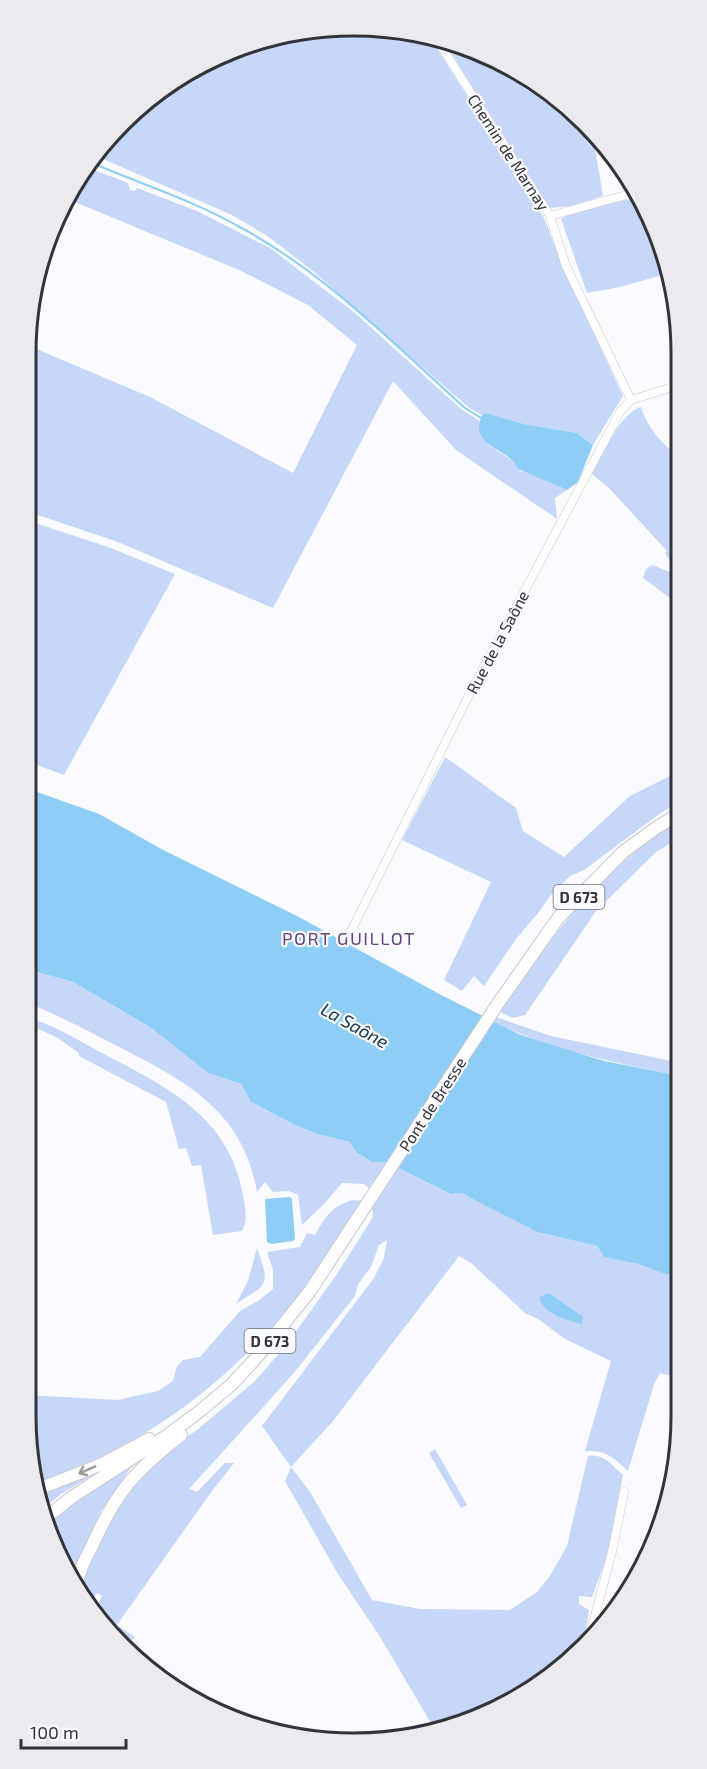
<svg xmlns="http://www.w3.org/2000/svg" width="707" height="1769" viewBox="0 0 707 1769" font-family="'Exo 2',sans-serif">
	<rect width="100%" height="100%" fill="#f9fbfe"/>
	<!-- green -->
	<path fill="#c7d7fa" d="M332,26L431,39L544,218L563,267L623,396L593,445L577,433L524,424L486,413L482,415L468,407L313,271L266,235L232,215L96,156L107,137L208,59Z
		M444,41L459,43L536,81L592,131L603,196L570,206L550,208L495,125Z
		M89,168L128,183L130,190L135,191L137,188L197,211L270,248L355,313L462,410L480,421L482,436L490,446L516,463L520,471C536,474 551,484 567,490L555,498L557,519L456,450L393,381L273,608L118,542L26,511L27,345L150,397L293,473L357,345L308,305L239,270L70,200Z
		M640,198L645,204L662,275L620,287L587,293L561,219C584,205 615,202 640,198Z
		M641,407C647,428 663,444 679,458V605L643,578L646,569L652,565L670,572L672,568L670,561L665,553L667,551L610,489L591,473C602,455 621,412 641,407Z
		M26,520L108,547L175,574L64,775L26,761Z
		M445,757L516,808L523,831L564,857L630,796L680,771V802L662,812L584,870L570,876L551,895L538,913L516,939L484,986L474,976L462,991L444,980L491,882L402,840Z
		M680,820V838L656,852L596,911L525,1015L512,1018L499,1011C550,938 601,867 680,820Z
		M26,969L73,982L150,1027L208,1073L241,1084L251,1102L295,1125L317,1134L350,1142L356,1152L372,1162H386L451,1194L461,1193L537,1232L597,1246L604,1257L638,1264L665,1274L681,1276V1378L660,1373L654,1384L628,1471C613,1457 607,1450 585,1451L611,1361L565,1339L538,1319L525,1313L471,1263L459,1256L333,1421L291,1467L310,1492L372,1600L420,1609L510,1610L537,1592L550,1576L567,1546L588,1456C603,1453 612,1465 623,1475L608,1554L592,1597L579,1596V1604L589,1610L584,1643L535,1688L435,1730L379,1635L338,1574L285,1481L291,1467L262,1426L374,1278L384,1258L387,1240L379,1245L371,1267L358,1284L355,1296L293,1374L189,1489L197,1492L225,1463H234L209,1495L117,1625L135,1637L132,1640L119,1641L107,1632L95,1611L102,1596L97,1593L91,1604L82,1579L105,1523L154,1459L197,1430L255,1381L285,1347L337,1274L373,1217L370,1189L364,1184L342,1183L325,1203L302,1225L298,1195L289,1191L273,1192L265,1182L257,1192C243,1111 187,1082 121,1048C90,1032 58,1015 26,1002Z
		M26,1017C53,1024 79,1041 104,1054C168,1088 229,1116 243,1195C245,1205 248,1222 242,1231L213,1235L201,1165L192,1166L186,1148L179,1149L166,1102L79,1056V1053L58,1038L26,1023Z
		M496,1017L551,1036L681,1063V1076C617,1063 552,1051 493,1021Z
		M353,1200L363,1201C349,1224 335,1248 319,1270C244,1370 156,1443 37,1483L26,1416V1395L117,1400L158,1391L173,1381L177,1366L183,1360L200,1357L240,1311L258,1301L273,1289V1270L267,1252L300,1247L307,1233L315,1235C325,1217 333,1205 353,1200Z
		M257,1248C270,1285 269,1283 236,1304L248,1281Z
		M435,1449L467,1505L461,1508L429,1453Z
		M133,1451L61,1494L41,1511L38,1493Z
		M132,1466L101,1511L74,1574L46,1526C68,1500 103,1484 132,1466Z"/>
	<!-- water -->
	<path fill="#8ecdf5" d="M486,413L524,424L577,433L593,445L578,482L567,490L518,469C511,448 468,448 482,415Z
		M26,788L99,814L165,851L297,916L443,996L521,1035L604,1061L681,1076V1276L665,1274L638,1264L604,1257L597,1246L537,1232L461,1193L451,1194L386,1162H372L356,1152L350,1142L317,1134L295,1125L251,1102L241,1084L208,1073L150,1027L73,982L26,969Z
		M290,1197L292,1199L295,1239L293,1241L271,1244L267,1242L265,1199Z
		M549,1293L583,1317L582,1324C565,1320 544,1314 539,1297Z"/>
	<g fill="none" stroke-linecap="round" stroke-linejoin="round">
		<!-- stream -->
		<path stroke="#8ecdf5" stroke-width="2" d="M92,163C141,184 192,200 238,226C324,272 394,344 465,408L481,418"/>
		<defs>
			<path id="minor" d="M437,40L550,216L566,266L631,400
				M550,216L637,192
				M350,933L468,697L620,412L631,400L679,385
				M589,1638L613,1548L624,1492
				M179,1691L195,1701"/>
			<path id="primary" d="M38,1489L100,1465L149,1439
				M43,1520L72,1497L165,1437L200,1411L231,1385L257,1357L310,1291L499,1002L559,917L623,852L656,828L680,813
				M77,1580C81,1568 86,1557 92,1546C116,1492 135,1471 181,1435"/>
		</defs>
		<!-- minor casing -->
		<use href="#minor" stroke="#c5c9d0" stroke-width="9"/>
		<!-- primary casing -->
		<use href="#primary" stroke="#c5c9d0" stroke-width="14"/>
		<!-- minor -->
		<use href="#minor" stroke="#fff" stroke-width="8"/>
		<!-- primary -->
		<use href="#primary" stroke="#fff" stroke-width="12"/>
	</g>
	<!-- one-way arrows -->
	<defs><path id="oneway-shaft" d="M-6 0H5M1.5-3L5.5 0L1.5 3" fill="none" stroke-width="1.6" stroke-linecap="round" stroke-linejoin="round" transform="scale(1.5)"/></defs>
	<use stroke="#989a9b" href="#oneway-shaft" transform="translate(87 1470) rotate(156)"/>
	<g text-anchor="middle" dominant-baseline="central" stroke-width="4.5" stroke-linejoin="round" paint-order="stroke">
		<!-- shield labels -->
		<g fill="#f9fbfe" stroke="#6e7073" stroke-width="1.5">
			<rect x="553.5" y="885" width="51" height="24" rx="4.5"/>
			<rect x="244.5" y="1329" width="51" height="24" rx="4.5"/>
		</g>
		<g font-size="15" font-weight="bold" fill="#323437">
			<text x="579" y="897">D 673</text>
			<text x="270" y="1341">D 673</text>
		</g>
		<!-- street labels -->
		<g font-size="16" fill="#323437" stroke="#f9fbfe">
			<text transform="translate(509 152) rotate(57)">Chemin de Marnay</text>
			<text transform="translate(497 642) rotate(-62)">Rue de la Saône</text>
			<text transform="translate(432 1104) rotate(-57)">Pont de Bresse</text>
		</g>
		<!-- neighbourhood labels -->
		<g font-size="18" letter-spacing="1.5" fill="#68427b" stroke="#f9fbfe">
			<text x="349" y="938">PORT GUILLOT</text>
		</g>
		<!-- water labels -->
		<g font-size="18" font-style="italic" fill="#0f3448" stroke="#f9fbfe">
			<text transform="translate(355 1025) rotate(29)">La Saône</text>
		</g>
	</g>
	<!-- crop -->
	<path d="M0 0H707V1769H0ZM353 36H354A317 317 0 0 1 671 353V1416A317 317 0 0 1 354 1733H353A317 317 0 0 1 36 1416V353A317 317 0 0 1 353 36Z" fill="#e9ebee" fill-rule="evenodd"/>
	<path fill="none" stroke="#323437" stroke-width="3" d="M353 36H354A317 317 0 0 1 671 353V1416A317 317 0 0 1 354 1733H353A317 317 0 0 1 36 1416V353A317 317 0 0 1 353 36Z"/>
	<!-- scale -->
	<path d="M21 1739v9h105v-9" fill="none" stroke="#323437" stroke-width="3"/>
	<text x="30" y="1739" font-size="18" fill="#323437" stroke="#f9fbfe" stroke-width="4.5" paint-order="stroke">100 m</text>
</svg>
